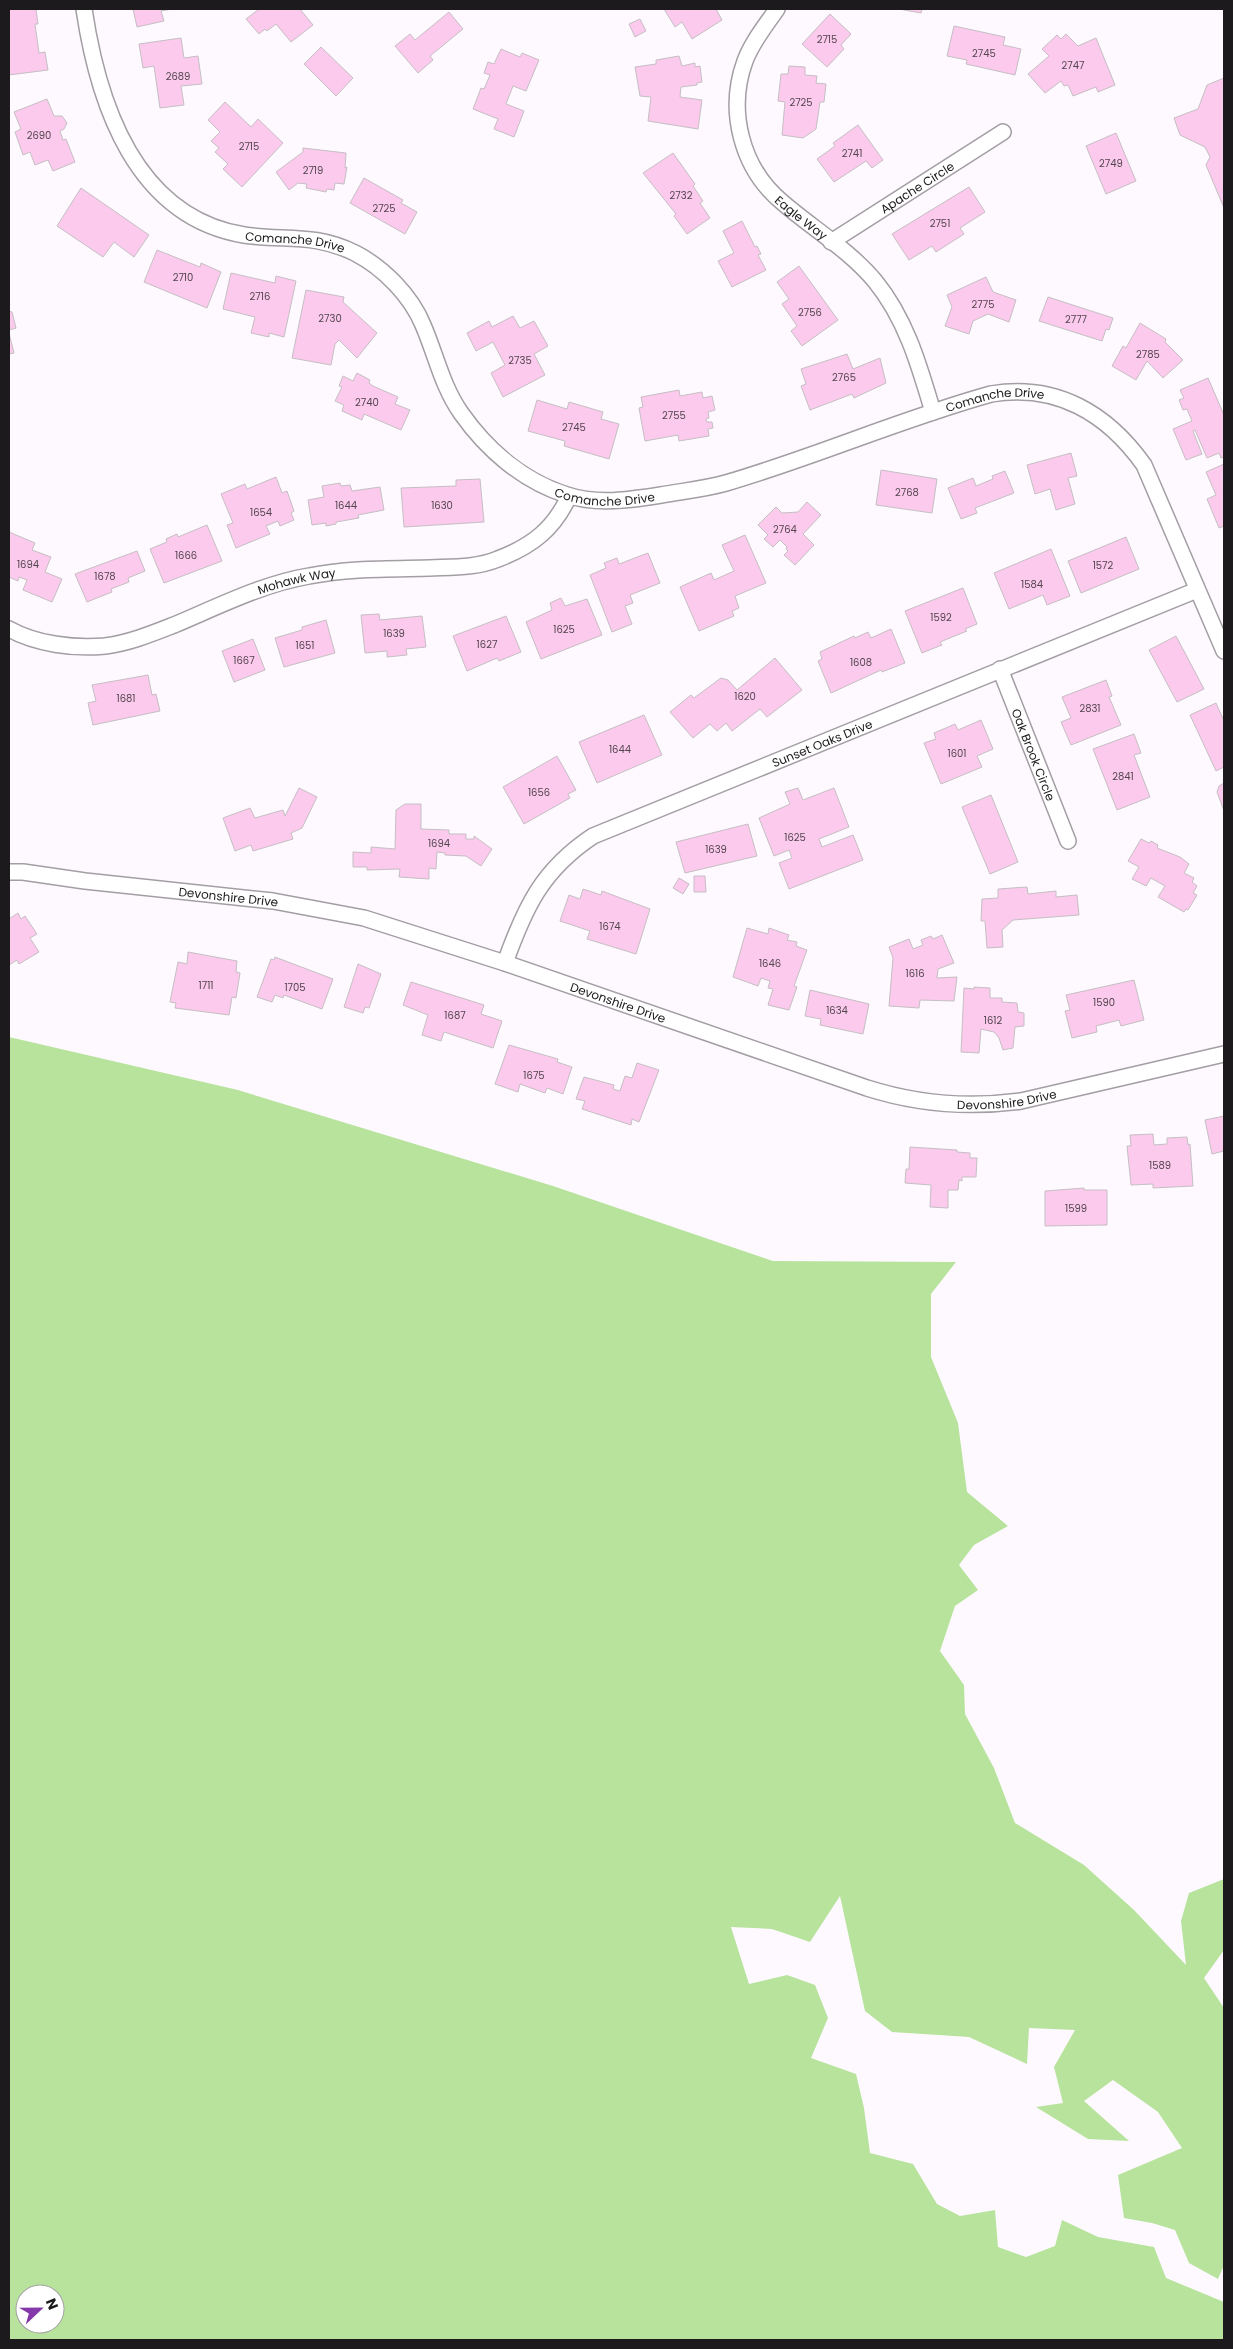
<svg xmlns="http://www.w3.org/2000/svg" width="1233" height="2349" viewBox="0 0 1233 2349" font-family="Poppins,sans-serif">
	<rect width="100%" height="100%" fill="#fef9ff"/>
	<!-- green -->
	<path fill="#b7e39d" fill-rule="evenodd" d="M9,1037L238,1090L553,1186L773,1261L956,1262L931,1294V1357L958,1423L967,1492L1008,1526L974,1545L959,1565L978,1590L955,1606L940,1651L964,1685L965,1714L994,1768L1015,1823L1084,1865L1134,1910L1186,1965L1181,1921L1189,1893L1224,1879V1950L1204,1978L1224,2008V2265L1218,2279L1189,2263L1175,2230L1152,2223L1124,2218L1118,2175L1182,2148L1158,2112L1113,2080L1084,2101L1129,2141L1088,2139L1036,2107L1063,2103L1054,2067L1075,2030L1029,2028L1027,2064L969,2037L892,2032L865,2011L840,1896L810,1942L772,1929L731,1927L749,1984L787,1975L815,1985L828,2018L811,2058L856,2074L864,2108L870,2153L913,2164L937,2204L960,2216L995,2210L998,2247L1026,2257L1055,2246L1062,2220L1098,2237L1154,2247L1166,2278L1224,2302V2340H9ZM25,2294H55V2324H25Z"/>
	<!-- building -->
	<path fill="#fbcaec" stroke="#c5bfc3" d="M9,9H36L38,24H35L39,53L45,52L48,70L9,75Z
		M133,9H172L161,11L164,21L137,27Z
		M259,9H300L313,25L291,42L276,24L267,31L265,29L259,34L246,19Z
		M664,9H716L722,20L692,39L682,22L675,27Z
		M899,9H922L921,13Z
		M449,12L463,29L430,56L433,60L418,73L395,46L410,34L415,40Z
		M830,14L851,34L841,45L844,49L827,67L802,44Z
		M640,19L646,31L635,37L629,24Z
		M954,26L1005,37L1003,45L1021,49L1015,75L966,64L967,60L947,56Z
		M1066,34L1078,46L1096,38L1115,85L1098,92L1096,87L1073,96L1068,85L1064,86L1061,81L1045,93L1028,74L1049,56L1042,49L1057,35L1061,39Z
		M181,38L184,58L198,56L202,84L181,86L184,105L160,108L154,66L143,68L139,44Z
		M321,47L353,78L336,96L304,64Z
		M501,49L520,57L522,53L539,60L526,91L513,86L506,104L524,111L514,137L494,129L498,119L473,109L481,88L484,89L490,75L484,73L488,62L494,64Z
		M679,56L682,66L695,63V67L700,66L702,82L697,83V85L681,87L680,97L702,100L698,129L648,121L651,97L640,96L635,67L656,64V60Z
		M789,66L805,67V75L817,76L816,83L826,84L824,102H820L816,129L803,138L782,135L785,102L778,101L781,74H788Z
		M1224,78V208L1206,165L1210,157L1205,147L1180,135L1174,118L1198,109L1207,85Z
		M47,99L54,116H62L67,123L64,129L60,131L63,140L66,139L75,162L53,171L48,160L35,165L30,152L23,155L15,132L21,129L14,112Z
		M225,102L251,127L258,119L283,143L242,187L223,169L228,164L215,152L219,148L211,141L220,132L208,120Z
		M858,125L883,160L872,168L866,161L834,182L817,159L835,146L833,143Z
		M1116,133L1136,181L1106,194L1086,146Z
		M303,148L346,153L345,168L347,167L344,184L335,183L334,190L327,189L326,192L306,188L307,184L298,183L289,190L276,172L303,152Z
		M673,153L695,184L693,186L703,201L700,203L710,218L687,234L674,216L676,214L643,173Z
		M364,178L403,200L401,203L417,212L405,234L350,203Z
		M969,187L985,212L960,228L964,234L936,252L932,246L909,260L892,234Z
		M81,188L149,235L134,257L114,242L103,257L57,226Z
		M742,221L755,247L757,246L761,254L758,255L766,270L732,287L718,261L734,253L723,231Z
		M157,250L200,267L201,263L221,272L207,308L144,282Z
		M799,266L838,320L802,346L791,331L797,326L782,304L789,299L777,282Z
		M231,273L275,283L276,276L296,281L284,337L269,333V337L251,333L255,317L223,309Z
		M986,277L993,292L1016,300L1009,322L988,314L973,321L969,334L945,326L952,307L947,295Z
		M306,290L344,297L343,302L377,333L357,358L339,340L335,344L331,365L292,358Z
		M1048,297L1113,318L1109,330L1106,329L1102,341L1039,321Z
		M9,311L12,312L16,328L9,330Z
		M513,316L520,328L534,321L548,346L534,354L545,375L503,397L491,373L505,365L493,342L476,351L467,333L489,321L492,327Z
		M1140,323L1166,339L1165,342L1183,360L1163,378L1147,361L1136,380L1112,366L1123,346L1126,348Z
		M9,333L14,353L9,354Z
		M847,354L853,369L880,358L886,383L854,398L852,394L810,410L801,386L806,384L801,369Z
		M357,373L370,380L369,383L373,386L398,397L395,404L410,410L401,430L364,414L362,420L342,411L344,405L335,401L342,387L339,386L343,376L353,381Z
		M1208,378L1224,415V457L1221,458L1219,453L1207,458L1195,430L1193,431L1202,454L1186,460L1173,429L1192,421L1187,409L1183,410L1179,400L1184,398L1180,390Z
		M679,390L680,396L702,392L703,398L712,396L715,410L708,412L709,418L706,419L707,422H712L713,428L708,429L709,436L679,441L678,435L645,441L639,408L643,407L641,397Z
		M537,400L567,409L569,402L603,412L601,419L619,424L609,459L564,446L565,441L528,431Z
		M1071,453L1077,476L1068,478L1075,504L1056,510L1050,489L1035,494L1027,465Z
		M1224,464V526L1219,528L1207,499L1216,495L1206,472Z
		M881,470L937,479L932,513L876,505Z
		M1005,471L1014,493L975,508L977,513L961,519L948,488L973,478L976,486L993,479L992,476Z
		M276,477L282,493L287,491L294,511L291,513L294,520L280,526L278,521L266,526L270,534L236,548L227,525L233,523L221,494L245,484L247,489Z
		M480,479L484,522L404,527L401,488L456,486V480Z
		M340,483L341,486L350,485L352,491L380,487L384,510L358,515L359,518L336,522V524L326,526V523L312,525L308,500L324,497L322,486Z
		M807,502L821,515L803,534L814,545L795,565L784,555L788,551L786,549L787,547L780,540L773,547L764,539L768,535L758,525L776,507L782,513L798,512Z
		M207,525L222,561L164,583L150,549L167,542L166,539L177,534L178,537Z
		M9,532L35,543L32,550L51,557L45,572L62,579L52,602L23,590L27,580L19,577L18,581L9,577Z
		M745,535L766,583L735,596L739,608L732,611L734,616L699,631L680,587L711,573L714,580L734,571L722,545Z
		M1126,537L1139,569L1081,593L1068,561Z
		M1051,549L1070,596L1047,605L1043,595L1009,609L994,573Z
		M137,551L145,571L128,578L129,582L111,589L112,592L87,602L75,574Z
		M648,553L660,583L630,595L633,603L625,606L632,624L612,632L590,575L606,568L604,563L617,558L619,564Z
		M963,588L977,624L965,629L967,631L940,642L942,645L922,653L905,611Z
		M561,598L565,606L587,599L602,635L541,659L526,622L552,610L550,603Z
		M379,614L380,620L422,616L426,647L406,649L407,655L387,657V651L365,653L361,615Z
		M506,616L521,652L499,661L497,658L467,671L453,636Z
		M326,620L335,653L284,667L275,638L302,630V627Z
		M891,629L905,663L882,672L881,670L831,693L818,661L822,659L820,652L854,636L855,638L868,632L871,638Z
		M1176,636L1204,689L1177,702L1149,650Z
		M253,639L265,670L234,682L222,651Z
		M775,658L802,690L767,717L760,709L732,731L726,723L717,731L710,724L693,738L670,712L691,695L694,698L721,678L728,680L737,690Z
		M148,675L152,695L156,694L160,711L93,725L88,703L96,701L92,685Z
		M1106,680L1112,696L1109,697L1121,725L1071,745L1061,722L1071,718L1062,697Z
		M1216,703L1224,721V767L1216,771L1190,715Z
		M644,715L662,755L597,783L579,742Z
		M981,720L993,749L977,756L982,767L941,784L924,743L936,739L934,733L955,724L958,730Z
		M1134,734L1141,753L1134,755L1150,797L1117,810L1093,749Z
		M557,756L576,790L568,794L570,798L524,824L503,787Z
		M1224,783V811L1217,792L1219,786Z
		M299,788L317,797L302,828L291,833L293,839L253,851L251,845L235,851L223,818L250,808L255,818L283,810L285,816Z
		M798,788L803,800L834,788L849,827L819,839L822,847L853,835L863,860L789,889L779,863L792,858L789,850L774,856L759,818L790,804L785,792Z
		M991,795L1018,862L990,874L962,807Z
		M405,804H421V829L449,830V834H466V839H474V836L492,849L481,866L466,856L445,855V853L437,852L436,869L429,868V879L399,877L400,869L367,870V867H353V852L371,853V847L395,849L396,810Z
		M748,824L757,856L685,873L676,842Z
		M1141,839L1149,843L1151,841L1158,845L1157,848L1180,857L1189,864L1184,873L1194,878L1192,882L1197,886L1193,893L1197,895L1188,910L1186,909L1184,912L1158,897L1165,886L1151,878L1146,886L1132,879L1139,867L1128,861Z
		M694,876H705L706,892H694Z
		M679,878L689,884L683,894L673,888Z
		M1027,887L1028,894L1056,891V897L1077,895L1079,915L1013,920L1002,930L1003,947L987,948L985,921H981L982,899L998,898V889Z
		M583,889L601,895L602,891L650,909L636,954L587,939L590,931L560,921L569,895L580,899Z
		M18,913L21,919L25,916L37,934L30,938L39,952L19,964L17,960L9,965V919Z
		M747,928L768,934L769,928L789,935L787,940L797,942L796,946L807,950L794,986L797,987L789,1010L768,1005L773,989L768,988L770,981L761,978L758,986L733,977Z
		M942,935L954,963L938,969L937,978L957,977L954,1001L920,1000L919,1008L889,1006L893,958L889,947L909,939L913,949L923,945L921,940L931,936L933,939Z
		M188,952L237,961L236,972L240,973L236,998L232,997L229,1015L175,1008L176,1003L170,1002L178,962L187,964Z
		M275,957L333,979L322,1009L284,995L283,998L275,995L272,1002L257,997L271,959L274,960Z
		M358,964L381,974L369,1008L365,1007L363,1013L344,1007Z
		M1134,980L1144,1020L1121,1026L1119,1020L1096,1026L1097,1032L1072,1038L1065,1011L1070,1010L1066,995Z
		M411,982L484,1005L481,1014L502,1021L493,1048L444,1032L441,1041L422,1035L428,1015L403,1005Z
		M974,987L990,988V998H1002V1002L1017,1003L1018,1012L1024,1013V1026L1015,1027L1013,1048L1003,1050L999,1038L994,1032L981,1029L979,1053L961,1052L964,988L974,989Z
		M810,990L869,1004L863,1034L820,1025L821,1019L805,1016Z
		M509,1045L558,1059L557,1062L572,1067L563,1094L547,1088L545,1093L520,1084L518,1092L495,1084Z
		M637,1063L659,1070L639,1122L632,1119L631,1125L582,1109L585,1101L576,1099L584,1077L614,1085L613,1089L620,1091L625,1076L632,1078Z
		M1224,1116V1151L1212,1154L1205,1120Z
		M1153,1134L1154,1145L1167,1144V1138L1187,1137L1188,1145L1190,1144L1193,1186L1153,1188V1184L1131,1185L1127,1146H1131L1130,1135Z
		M910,1147L957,1150V1152L970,1153V1158H977L976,1177H962V1181L959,1180L958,1190H948V1208L930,1207L931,1185L905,1183L906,1169H909Z
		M1084,1188V1190H1107V1225L1045,1226V1191Z"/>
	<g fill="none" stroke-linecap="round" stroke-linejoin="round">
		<defs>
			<g id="minor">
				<path id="s1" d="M84,9C98,103 135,217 244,235C286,241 314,233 355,253C384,268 411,296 423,325C436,355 442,386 461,413C487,450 523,481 567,495C597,505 630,500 661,495C683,491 705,489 726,483C815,457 901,419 991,394C1056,383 1107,413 1144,465L1224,651"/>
				<path id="s2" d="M777,9C766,25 752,42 745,61C727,110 741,168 782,202C812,228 849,250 875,281C906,319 919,365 933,412"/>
				<path id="s3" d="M831,242L1003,132"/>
				<path id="s4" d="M9,629C36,644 74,649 105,646C129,643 151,634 174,625C217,607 262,584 309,576C349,568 390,569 430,568C453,567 476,568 498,559C532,546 554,529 569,496"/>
				<path id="s5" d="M1000,669L1068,841"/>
				<path id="s6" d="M9,872H23L85,881L273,901L364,918L505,963L867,1088C917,1104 969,1108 1021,1101L1224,1054"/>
				<path id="s7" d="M505,963C525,907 542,870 593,836L1197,590"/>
			</g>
		</defs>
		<!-- minor casing -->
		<use href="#minor" stroke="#a39ea4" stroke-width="18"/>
		<!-- minor -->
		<use href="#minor" stroke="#fff" stroke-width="15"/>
	</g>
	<g text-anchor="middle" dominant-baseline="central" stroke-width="4.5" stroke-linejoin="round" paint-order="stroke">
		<!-- number labels -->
		<g font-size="10" fill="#544650">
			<text x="827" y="39">2715</text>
			<text x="984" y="53">2745</text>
			<text x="1073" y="65">2747</text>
			<text x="178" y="76">2689</text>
			<text x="801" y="102">2725</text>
			<text x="39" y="135">2690</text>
			<text x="249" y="146">2715</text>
			<text x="852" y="153">2741</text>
			<text x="1111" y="163">2749</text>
			<text x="313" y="170">2719</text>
			<text x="681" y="195">2732</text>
			<text x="384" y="208">2725</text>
			<text x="940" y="223">2751</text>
			<text x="183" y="277">2710</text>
			<text x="260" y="296">2716</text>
			<text x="983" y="304">2775</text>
			<text x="810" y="312">2756</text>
			<text x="330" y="318">2730</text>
			<text x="1076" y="319">2777</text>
			<text x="1148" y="354">2785</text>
			<text x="520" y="360">2735</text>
			<text x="844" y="377">2765</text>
			<text x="367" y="402">2740</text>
			<text x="674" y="415">2755</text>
			<text x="574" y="427">2745</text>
			<text x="907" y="492">2768</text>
			<text x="346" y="505">1644</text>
			<text x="442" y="505">1630</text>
			<text x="261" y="512">1654</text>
			<text x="785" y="529">2764</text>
			<text x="186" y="555">1666</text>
			<text x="28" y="564">1694</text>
			<text x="1103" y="565">1572</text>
			<text x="105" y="576">1678</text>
			<text x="1032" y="584">1584</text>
			<text x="941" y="617">1592</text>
			<text x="564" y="629">1625</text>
			<text x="394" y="633">1639</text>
			<text x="487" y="644">1627</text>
			<text x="305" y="645">1651</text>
			<text x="244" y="660">1667</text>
			<text x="861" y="662">1608</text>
			<text x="745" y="696">1620</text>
			<text x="126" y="698">1681</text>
			<text x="1090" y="708">2831</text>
			<text x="620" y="749">1644</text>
			<text x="957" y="753">1601</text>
			<text x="1123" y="776">2841</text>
			<text x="539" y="792">1656</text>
			<text x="795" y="837">1625</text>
			<text x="439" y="843">1694</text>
			<text x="716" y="849">1639</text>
			<text x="610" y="926">1674</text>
			<text x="770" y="963">1646</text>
			<text x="915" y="973">1616</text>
			<text x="206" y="985">1711</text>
			<text x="295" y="987">1705</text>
			<text x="1104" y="1002">1590</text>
			<text x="837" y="1010">1634</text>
			<text x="455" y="1015">1687</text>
			<text x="993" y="1020">1612</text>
			<text x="534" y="1075">1675</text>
			<text x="1160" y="1165">1589</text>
			<text x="1076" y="1208">1599</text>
		</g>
		<!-- street labels -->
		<g font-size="12" fill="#1c1a1c" stroke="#fff">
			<text stroke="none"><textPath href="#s3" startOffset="102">Apache Circle</textPath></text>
			<text stroke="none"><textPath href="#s2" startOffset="241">Eagle Way</textPath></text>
			<text stroke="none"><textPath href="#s1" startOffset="349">Comanche Drive</textPath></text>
			<text stroke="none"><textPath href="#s1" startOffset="1188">Comanche Drive</textPath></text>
			<text stroke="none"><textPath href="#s1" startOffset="782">Comanche Drive</textPath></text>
			<text stroke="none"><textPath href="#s4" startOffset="302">Mohawk Way</textPath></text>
			<text stroke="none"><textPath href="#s7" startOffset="405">Sunset Oaks Drive</textPath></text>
			<text stroke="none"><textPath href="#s5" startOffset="92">Oak Brook Circle</textPath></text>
			<text stroke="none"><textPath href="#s6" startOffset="221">Devonshire Drive</textPath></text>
			<text stroke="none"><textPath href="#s6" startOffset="626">Devonshire Drive</textPath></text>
			<text stroke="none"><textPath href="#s6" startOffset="1031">Devonshire Drive</textPath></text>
		</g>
	</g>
	<!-- border -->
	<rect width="1233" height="2349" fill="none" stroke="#1c1a1c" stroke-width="20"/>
	<!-- north arrow -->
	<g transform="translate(40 2309) rotate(68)"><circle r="24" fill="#ffffff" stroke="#a4a3a4"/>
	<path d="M0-4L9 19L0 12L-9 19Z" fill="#8438a9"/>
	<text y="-8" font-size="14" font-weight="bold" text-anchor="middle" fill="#1c1a1c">N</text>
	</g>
</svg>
